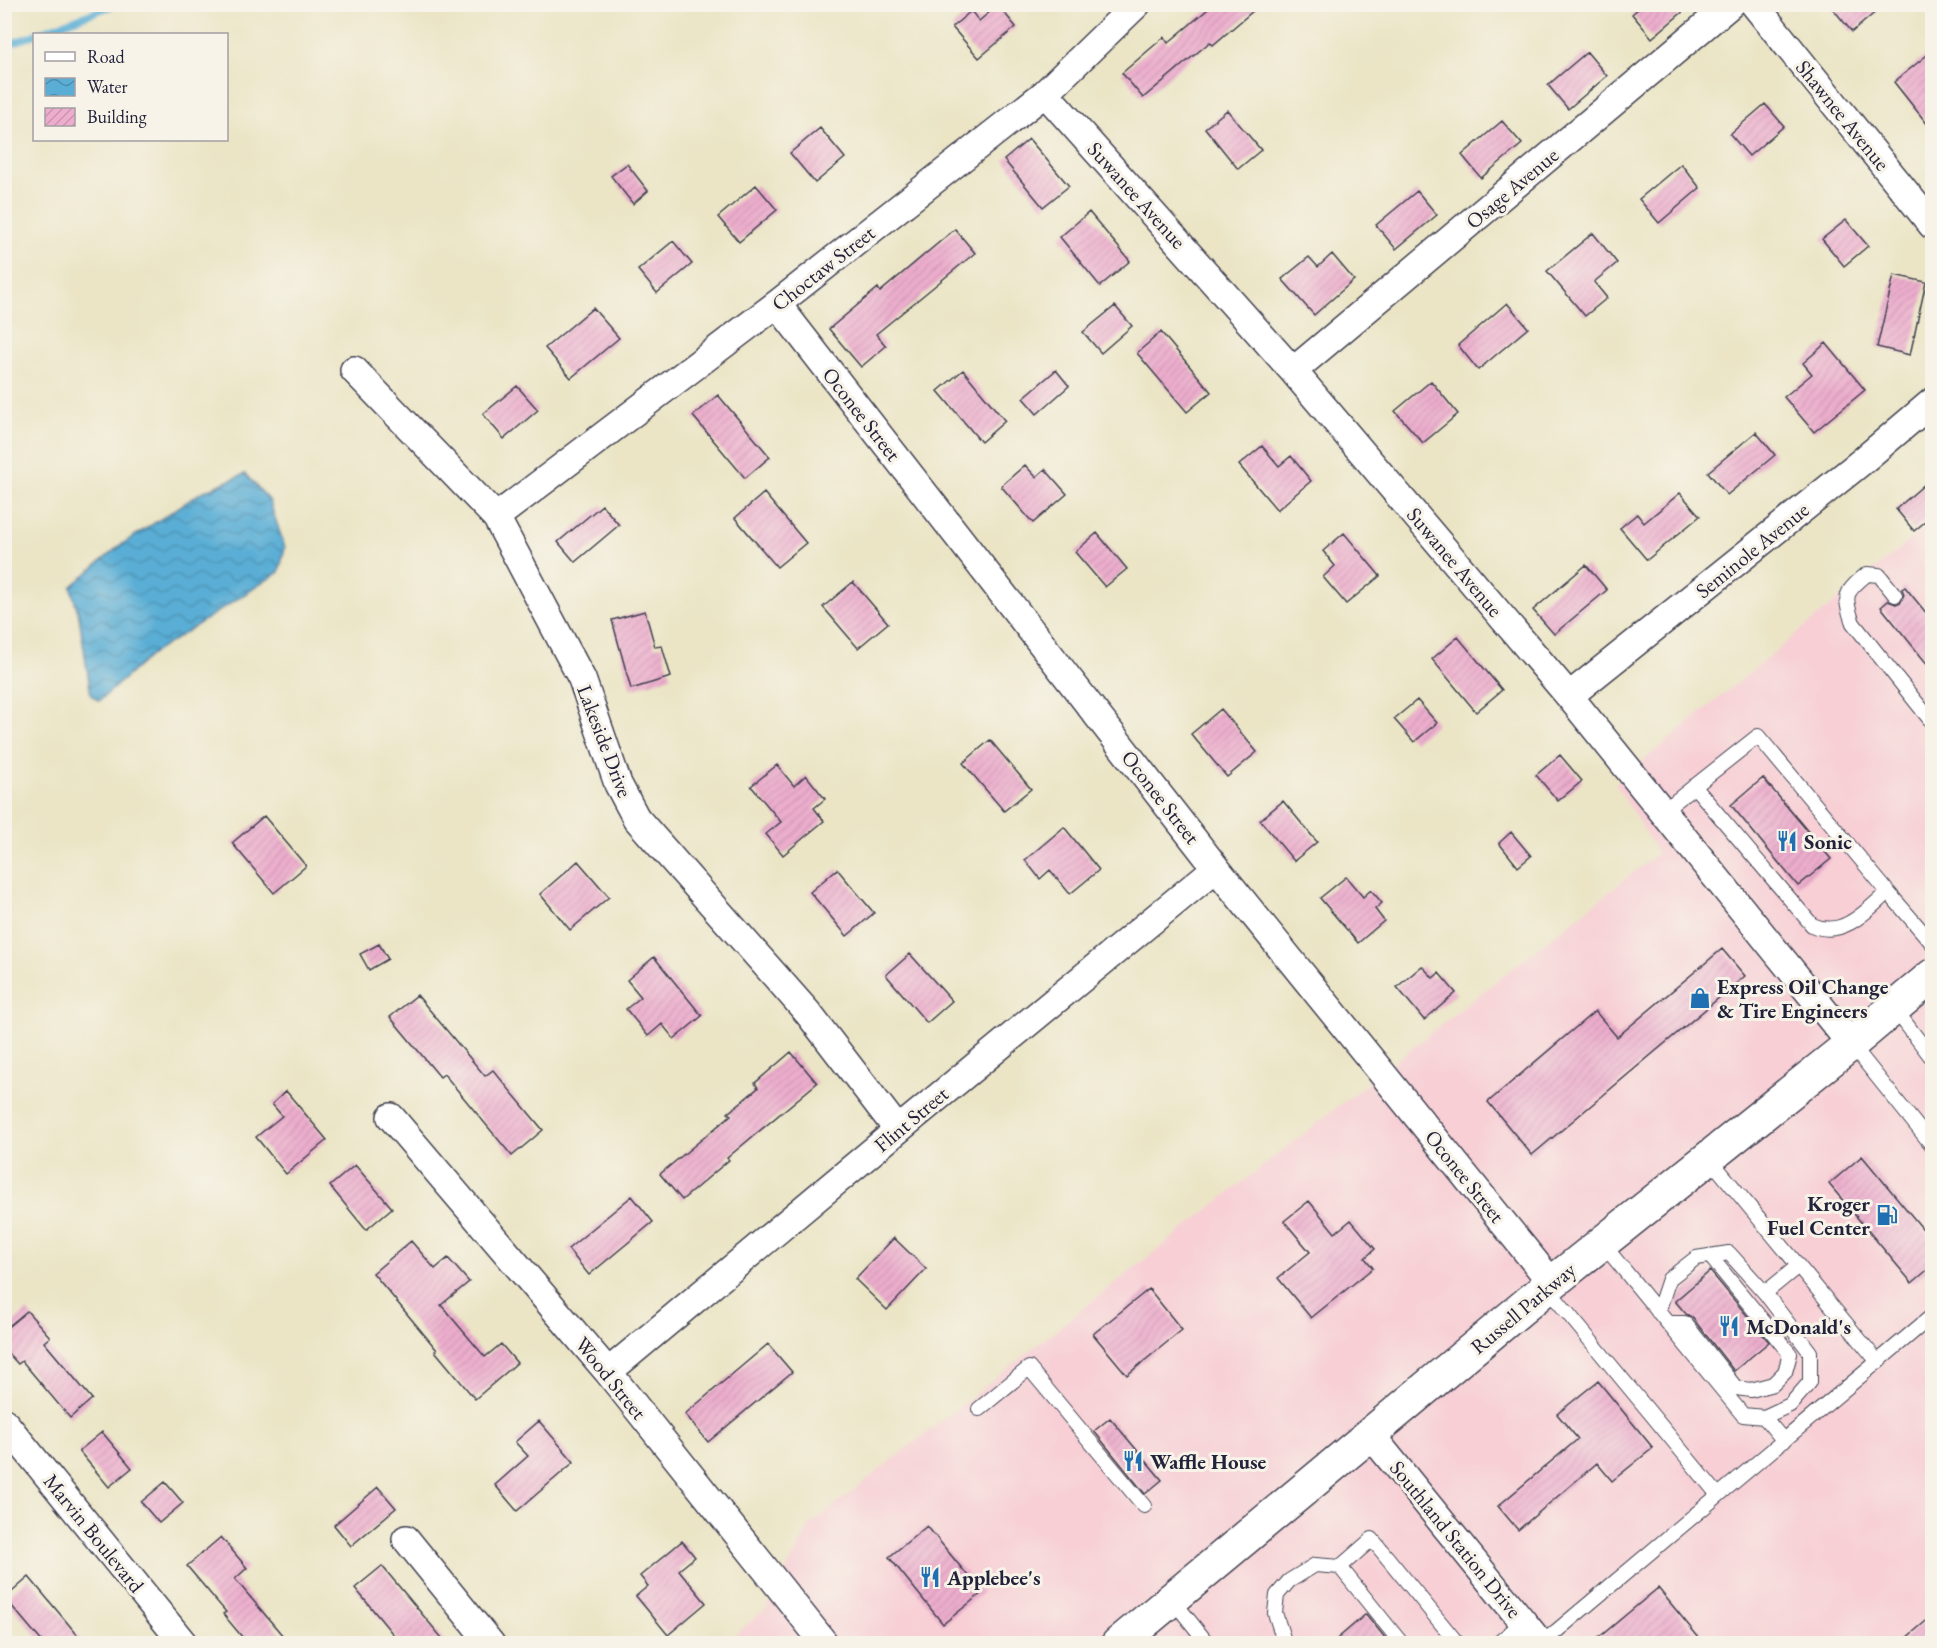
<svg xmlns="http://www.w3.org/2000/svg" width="1937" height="1648" viewBox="0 0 1937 1648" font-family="'EB Garamond',serif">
	<defs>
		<pattern id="water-waves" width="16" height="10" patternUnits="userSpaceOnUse" patternTransform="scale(1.5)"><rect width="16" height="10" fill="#5aaed5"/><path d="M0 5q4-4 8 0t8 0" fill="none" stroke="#4a8dae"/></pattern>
		<pattern id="building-hatch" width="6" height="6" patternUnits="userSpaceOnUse" patternTransform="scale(1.5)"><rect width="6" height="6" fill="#edaecd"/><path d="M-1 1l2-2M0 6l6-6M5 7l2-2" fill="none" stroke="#cb95b1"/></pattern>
	</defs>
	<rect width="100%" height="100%" fill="#f7f3e8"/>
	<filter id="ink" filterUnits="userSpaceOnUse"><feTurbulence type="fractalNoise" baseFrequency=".0167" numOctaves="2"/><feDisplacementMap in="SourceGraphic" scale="12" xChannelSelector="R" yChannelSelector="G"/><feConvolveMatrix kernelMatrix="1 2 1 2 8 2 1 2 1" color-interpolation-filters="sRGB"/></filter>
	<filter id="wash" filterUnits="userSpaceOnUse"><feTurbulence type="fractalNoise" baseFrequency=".008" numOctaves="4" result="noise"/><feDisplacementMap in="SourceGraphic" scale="24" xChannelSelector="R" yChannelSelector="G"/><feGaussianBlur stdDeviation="1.35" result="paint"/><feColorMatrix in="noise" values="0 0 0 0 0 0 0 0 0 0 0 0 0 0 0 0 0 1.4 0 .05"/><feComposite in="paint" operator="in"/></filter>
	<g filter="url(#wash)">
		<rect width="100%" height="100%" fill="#ebe5c6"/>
		<!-- built -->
		<path fill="#f7cfd5" d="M1932,522V1643L723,1644L767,1608L810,1525L1658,853L1615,784Z"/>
		<!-- water -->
		<path fill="url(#water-waves)" stroke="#3e6888" stroke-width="1.5" d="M245,474L269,500L285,548L279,572L152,654L99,701L91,695L79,616L71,587L119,546L202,492Z"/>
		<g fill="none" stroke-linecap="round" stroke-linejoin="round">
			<!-- stream -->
			<path stroke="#5aaed5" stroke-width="7" d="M35,34L117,4
				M4,46L34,35"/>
		</g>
		<g id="blocks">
			<!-- building -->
			<path fill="url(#building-hatch)" d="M1214,4H1261L1213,45L1210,42L1143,98L1122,73L1164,37L1168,43Z
				M1644,4H1692L1652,38L1632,14Z
				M1829,4H1885L1852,32Z
				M998,5L1016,27L979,58L952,27L971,11L979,21Z
				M1932,51V130L1894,82Z
				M1587,52L1607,76L1568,109L1548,85Z
				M1765,104L1784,126L1749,156L1730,134Z
				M1227,110L1261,150L1238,169L1205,128Z
				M1502,121L1522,144L1481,178L1462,155Z
				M820,128L845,158L815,183L790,153Z
				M1029,139L1069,186L1043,207L1004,160Z
				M627,164L648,191L633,204L611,176Z
				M1681,164L1700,188L1659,223L1639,199Z
				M756,185L777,210L739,242L718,217Z
				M1417,191L1437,215L1396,249L1376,225Z
				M1089,212L1130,261L1100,286L1060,237Z
				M1846,220L1868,246L1844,266L1822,239Z
				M955,229L975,253L876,334L886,346L861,367L829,329L878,288L880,292Z
				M1593,233L1617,263L1594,282L1607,298L1585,316L1547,271Z
				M673,241L692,264L657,293L638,270Z
				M1332,254L1354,280L1314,315L1282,279L1309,257L1318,267Z
				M1894,275L1926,282L1910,355L1877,347Z
				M1507,303L1528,328L1478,370L1458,345Z
				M1115,306L1132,326L1101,353L1083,332Z
				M593,308L619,338L571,378L545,348Z
				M1161,332L1211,392L1187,412L1137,353Z
				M1826,343L1865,390L1814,432L1784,397L1812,374L1803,363Z
				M963,370L1005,421L981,442L938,391Z
				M1056,370L1069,386L1037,414L1023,398Z
				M1431,381L1458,414L1423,443L1395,411Z
				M517,386L538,410L504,439L483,414Z
				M718,395L770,457L745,478L693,416Z
				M1756,432L1775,455L1727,495L1708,472Z
				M1262,446L1279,466L1291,456L1311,481L1277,510L1239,465Z
				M1025,465L1036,477L1045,469L1067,494L1033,523L1001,486Z
				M1932,478V516L1914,531L1896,509Z
				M764,493L806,543L777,567L735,518Z
				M1680,493L1700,516L1647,560L1620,528L1637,514L1644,523Z
				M602,505L619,525L575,562L558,542Z
				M1097,533L1127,569L1105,587L1075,552Z
				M1344,533L1380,576L1346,604L1323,577L1335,566L1323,551Z
				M1586,565L1607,590L1554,634L1533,610Z
				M853,582L888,623L858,648L823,607Z
				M1905,587L1932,620V670L1881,607L1888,601L1896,604L1901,602L1904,594L1902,589Z
				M645,611L655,647L662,646L671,677L631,689L612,620Z
				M1458,637L1502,690L1476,712L1432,659Z
				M1417,700L1437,723L1414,742L1394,719Z
				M1221,709L1257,752L1227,777L1191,734Z
				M990,740L1031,789L1004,811L963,763Z
				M1560,755L1582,781L1558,801L1536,775Z
				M777,765L794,786L806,775L825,799L814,808L824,821L783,855L766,834L781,822L751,786Z
				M1763,778L1831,859L1798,886L1731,805Z
				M1283,801L1317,842L1294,861L1260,820Z
				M264,816L306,866L274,893L232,843Z
				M1064,827L1099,870L1070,894L1050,870L1040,879L1025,860Z
				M1511,832L1531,856L1518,867L1499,843Z
				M578,861L609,897L570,930L540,894Z
				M837,869L874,913L847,936L810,892Z
				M1346,877L1363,897L1371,890L1382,903L1375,909L1384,921L1358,943L1320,898Z
				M379,944L388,959L369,970L360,954Z
				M1722,949L1745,976L1532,1155L1488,1102L1595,1011L1617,1037Z
				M910,954L952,1001L927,1023L886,975Z
				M654,957L702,1016L674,1039L662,1024L648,1036L626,1009L641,997L627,980Z
				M1422,966L1433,978L1439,973L1456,993L1424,1020L1397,987Z
				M417,995L485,1076L493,1070L543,1130L512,1156L444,1074L440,1077L390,1017Z
				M791,1052L817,1083L727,1158L729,1160L682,1200L660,1174L731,1115L728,1113L758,1088L755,1083Z
				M286,1091L327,1140L286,1174L256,1137L282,1116L272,1104Z
				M1862,1156L1932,1240V1266L1912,1283L1829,1184Z
				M355,1165L392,1208L366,1230L330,1186Z
				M632,1196L653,1222L589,1275L568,1249Z
				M1309,1201L1335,1233L1351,1220L1375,1249L1365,1258L1373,1268L1311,1318L1278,1278L1310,1252L1284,1221Z
				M894,1238L926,1269L887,1310L855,1279Z
				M411,1241L435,1269L448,1258L469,1282L441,1305L485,1357L501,1344L517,1363L475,1399L435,1351L437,1350L373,1273Z
				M1710,1271L1769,1342L1734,1371L1692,1317L1686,1314L1675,1301Z
				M1149,1289L1182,1330L1127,1375L1093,1334Z
				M27,1311L50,1337L44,1342L92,1399L70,1418L22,1361L18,1364L4,1349V1330Z
				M768,1344L792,1372L708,1442L685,1414Z
				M1598,1381L1653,1448L1612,1481L1597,1463L1518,1530L1498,1506L1578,1439L1557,1414Z
				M1110,1418L1162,1480L1145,1494L1094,1431Z
				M539,1421L574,1462L517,1511L495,1485L528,1456L515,1442Z
				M102,1432L132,1468L109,1487L79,1451Z
				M165,1482L183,1503L159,1523L141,1502Z
				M378,1487L396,1508L351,1546L334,1525Z
				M927,1526L982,1593L943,1624L889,1557Z
				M221,1537L247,1568L235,1579L283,1636L274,1644H248L223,1614L226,1612L187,1566Z
				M682,1541L695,1557L679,1570L706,1603L668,1635L636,1596L648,1586L640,1576Z
				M382,1566L447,1644H401L355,1588Z
				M29,1577L85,1644H44L5,1598Z
				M1658,1588L1704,1644H1591Z
				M1366,1614L1390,1644H1331Z
				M1932,1616V1644H1899Z"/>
		</g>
	</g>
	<g filter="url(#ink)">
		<use href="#blocks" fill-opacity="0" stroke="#403f50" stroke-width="1.5"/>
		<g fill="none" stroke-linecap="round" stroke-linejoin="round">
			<defs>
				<path id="service" d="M1895,595L1879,575L1867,574C1845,592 1843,595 1853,623L1932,722
					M1662,812L1758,736L1888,892C1867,910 1843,939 1812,925L1694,786
					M1888,892L1932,943
					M1894,1008L1932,1058
					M1851,1044L1932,1145
					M1709,1158L1878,1362
					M1602,1243L1743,1415L1764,1417L1790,1405L1810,1382V1352L1765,1293L1729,1253L1696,1258L1669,1279L1658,1312
					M1547,1288L1718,1495
					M1765,1293L1798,1266
					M1668,1323H1685L1736,1388L1751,1390L1773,1384L1785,1372L1790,1354L1710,1256
					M979,1409L1029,1368L1144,1506
					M1764,1417L1784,1441
					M1340,1567L1372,1539L1458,1644
					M1172,1599L1208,1644
					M1285,1644L1275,1613L1277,1595L1289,1581L1315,1565L1340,1567L1402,1644
					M1497,1644L1523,1622
					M1541,1644L1932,1316"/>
				<path id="minor" d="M1754,4L1932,225
					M1045,93L1293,371L1569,696L1851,1044
					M777,304L1216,868L1552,1283
					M354,370L496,517L582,679L618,784L636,818L808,1013L898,1130
					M1293,371L1731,4
					M496,517L777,304L1045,93L1137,4
					M1569,696L1860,463L1932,402
					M391,1117L608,1372L825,1644
					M608,1372L898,1130L1216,868
					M4,1422L184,1644
					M1371,1435L1541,1644
					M406,1539L491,1644"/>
				<path id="primary" d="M1118,1644L1552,1283L1851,1044L1932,976"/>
			</defs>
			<!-- service casing -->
			<use href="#service" stroke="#403f50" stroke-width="16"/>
			<!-- minor casing -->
			<use href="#minor" stroke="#403f50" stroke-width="30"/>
			<!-- primary casing -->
			<use href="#primary" stroke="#403f50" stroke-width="36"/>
			<!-- service -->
			<use href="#service" stroke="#fff" stroke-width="14"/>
			<!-- minor -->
			<use href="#minor" stroke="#fff" stroke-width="27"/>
			<!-- primary -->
			<use href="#primary" stroke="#fff" stroke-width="33"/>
		</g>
	</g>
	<!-- icons -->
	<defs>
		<symbol id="restaurant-bare" viewBox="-9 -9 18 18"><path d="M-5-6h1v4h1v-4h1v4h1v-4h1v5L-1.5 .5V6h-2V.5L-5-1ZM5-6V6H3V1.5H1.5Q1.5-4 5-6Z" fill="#1f6fb2" stroke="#f7f3e8" stroke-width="2.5" paint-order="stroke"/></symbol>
		<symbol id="shop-bare" viewBox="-9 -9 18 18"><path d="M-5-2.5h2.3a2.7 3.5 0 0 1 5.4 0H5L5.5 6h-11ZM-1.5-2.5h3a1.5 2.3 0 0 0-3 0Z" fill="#1f6fb2" stroke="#f7f3e8" stroke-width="2.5" paint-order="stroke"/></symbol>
		<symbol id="fuel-bare" viewBox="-9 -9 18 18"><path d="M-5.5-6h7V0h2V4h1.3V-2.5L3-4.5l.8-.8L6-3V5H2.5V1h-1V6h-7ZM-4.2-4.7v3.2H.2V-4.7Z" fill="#1f6fb2" stroke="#f7f3e8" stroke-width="2.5" paint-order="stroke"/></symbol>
	</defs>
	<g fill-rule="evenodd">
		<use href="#restaurant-bare" x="1772" y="826" width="30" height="30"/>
		<use href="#shop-bare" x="1685" y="983" width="30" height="30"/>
		<use href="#fuel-bare" x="1872" y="1200" width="30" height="30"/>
		<use href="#restaurant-bare" x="1714" y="1311" width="30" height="30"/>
		<use href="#restaurant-bare" x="1118" y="1446" width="30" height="30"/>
		<use href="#restaurant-bare" x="915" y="1562" width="30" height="30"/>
	</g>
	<g text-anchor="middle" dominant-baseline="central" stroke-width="6" stroke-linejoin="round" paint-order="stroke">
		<!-- street labels -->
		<g font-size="21" fill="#22223b" stroke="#f7f3e8">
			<text transform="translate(1843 115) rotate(51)">Shawnee Avenue</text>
			<text transform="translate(1512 188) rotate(-40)">Osage Avenue</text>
			<text transform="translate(1137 195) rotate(48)">Suwanee Avenue</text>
			<text transform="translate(823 268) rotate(-38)">Choctaw Street</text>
			<text transform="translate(862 414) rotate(52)">Oconee Street</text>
			<text transform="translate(1752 550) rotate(-39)">Seminole Avenue</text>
			<text transform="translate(1455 562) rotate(50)">Suwanee Avenue</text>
			<text transform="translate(605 741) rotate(69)">Lakeside Drive</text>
			<text transform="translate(1161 797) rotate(52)">Oconee Street</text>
			<text transform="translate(911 1119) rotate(-40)">Flint Street</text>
			<text transform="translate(1465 1176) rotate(51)">Oconee Street</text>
			<text transform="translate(1523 1308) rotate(-40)">Russell Parkway</text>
			<text transform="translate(611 1378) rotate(51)">Wood Street</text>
			<text transform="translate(94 1533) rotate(51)">Marvin Boulevard</text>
			<text transform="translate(1456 1539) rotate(51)">Southland Station Drive</text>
		</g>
		<!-- poi labels -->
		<g font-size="21" font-weight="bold" fill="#22223b" stroke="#f7f3e8" text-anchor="start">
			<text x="1804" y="841">Sonic</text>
			<text x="1717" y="986">Express Oil Change<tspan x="1717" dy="24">&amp; Tire Engineers</tspan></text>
			<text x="1870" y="1203" text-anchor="end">Kroger<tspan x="1870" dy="24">Fuel Center</tspan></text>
			<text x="1746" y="1326">McDonald's</text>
			<text x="1150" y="1461">Waffle House</text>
			<text x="947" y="1577">Applebee's</text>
		</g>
	</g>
	<!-- margin -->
	<rect width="1937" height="1648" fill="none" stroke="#f7f3e8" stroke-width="24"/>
	<!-- legend -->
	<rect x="33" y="33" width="195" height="108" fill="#f7f3e8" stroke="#a29fa3" stroke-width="1.5"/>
	<rect x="45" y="52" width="30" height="9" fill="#ffffff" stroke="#a29fa3" stroke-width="1.5"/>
	<text x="87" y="63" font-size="18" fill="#22223b">Road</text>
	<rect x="45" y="78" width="30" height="18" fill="url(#water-waves)" stroke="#a29fa3" stroke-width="1.5"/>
	<text x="87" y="93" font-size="18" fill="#22223b">Water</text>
	<rect x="45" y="108" width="30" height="18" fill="url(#building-hatch)" stroke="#a29fa3" stroke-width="1.5"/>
	<text x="87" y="123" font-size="18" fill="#22223b">Building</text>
</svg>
